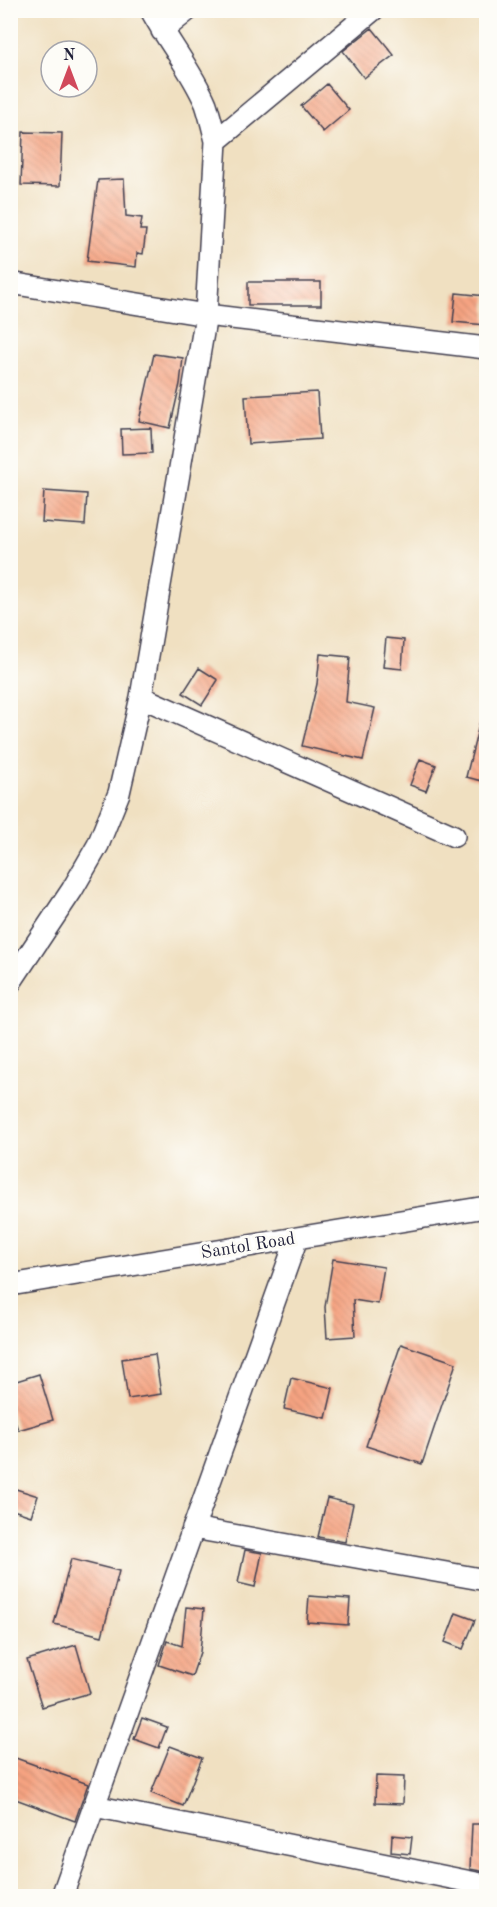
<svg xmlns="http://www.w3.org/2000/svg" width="497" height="1907" viewBox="0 0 497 1907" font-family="'Old Standard TT',serif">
	<defs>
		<pattern id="building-back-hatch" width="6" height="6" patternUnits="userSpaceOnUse" patternTransform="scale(1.5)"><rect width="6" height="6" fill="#f5a381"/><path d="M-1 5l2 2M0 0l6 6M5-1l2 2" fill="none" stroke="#d28c70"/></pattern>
	</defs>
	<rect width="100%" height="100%" fill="#fdfcf7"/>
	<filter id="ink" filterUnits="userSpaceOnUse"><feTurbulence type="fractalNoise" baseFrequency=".0167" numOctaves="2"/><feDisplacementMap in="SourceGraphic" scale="12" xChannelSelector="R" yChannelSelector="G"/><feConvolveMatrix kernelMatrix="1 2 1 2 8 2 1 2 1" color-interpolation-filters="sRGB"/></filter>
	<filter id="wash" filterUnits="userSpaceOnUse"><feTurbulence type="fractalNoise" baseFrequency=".008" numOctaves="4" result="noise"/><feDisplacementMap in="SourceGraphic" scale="24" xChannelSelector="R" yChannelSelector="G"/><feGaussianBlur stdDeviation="1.35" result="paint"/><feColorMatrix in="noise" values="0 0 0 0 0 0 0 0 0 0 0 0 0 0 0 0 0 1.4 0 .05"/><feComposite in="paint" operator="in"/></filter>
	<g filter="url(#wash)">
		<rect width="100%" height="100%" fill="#f0e0c1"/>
		<g id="blocks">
			<!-- building -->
			<path fill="url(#building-back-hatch)" d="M372,28L394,55L364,78L343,51Z
				M327,84L349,110L323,132L301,106Z
				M23,132L62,133L60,186L21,185Z
				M124,179L126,216L142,218L140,230H146L143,254L137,253L136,267L87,261L98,180Z
				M248,282H321V305H248Z
				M456,293L486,296V325L453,322Z
				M154,354L183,358L180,384L170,428L139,421Z
				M317,392L320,439L248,444L245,396Z
				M151,428L152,453L122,454L121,429Z
				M44,491L87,494L85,525L42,522Z
				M386,638L404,640L402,669L383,667Z
				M320,654L350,657L346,702L375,708L363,760L302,746L317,684Z
				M199,668L218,680L202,705L183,693Z
				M480,721L486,722V782L466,777Z
				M420,759L436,765L426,791L410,785Z
				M333,1259L384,1267L378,1304L353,1300L355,1336L327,1338L325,1307Z
				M401,1344L456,1363L422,1464L366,1446Z
				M155,1354L161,1394L128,1399L122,1359Z
				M39,1374L53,1420L18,1430L10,1407V1383Z
				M291,1378L333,1388L326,1418L284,1409Z
				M16,1489L38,1496L31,1516L10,1509Z
				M327,1498L353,1504L345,1542L318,1537Z
				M245,1550L262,1553L255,1587L238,1583Z
				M71,1559L119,1571L102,1636L54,1624Z
				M309,1596L350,1599L348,1625L307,1622Z
				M186,1607L204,1609L200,1652L192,1676L159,1665L167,1641L182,1646Z
				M456,1613L475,1620L463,1649L445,1642Z
				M76,1645L90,1693L42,1707L27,1660Z
				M142,1718L167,1727L159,1748L134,1739Z
				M170,1746L202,1758L183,1806L151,1793Z
				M10,1756L88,1784L75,1821L10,1797Z
				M376,1776L404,1777L403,1804L375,1803Z
				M472,1824H486V1872L470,1869Z
				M392,1835L412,1837L410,1854L391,1852Z"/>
		</g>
	</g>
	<g filter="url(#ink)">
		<use href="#blocks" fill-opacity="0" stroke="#413e4f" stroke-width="1.5"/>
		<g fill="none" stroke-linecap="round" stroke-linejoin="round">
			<defs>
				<path id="minor" d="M151,10C168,42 192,71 206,104C210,116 213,129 216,141
					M162,31L188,10
					M10,283L206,315L486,348
					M141,697L454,836
					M10,983L72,890L98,845L119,793L141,697L206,315L216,141L373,10
					M10,1285L486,1207
					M193,1528L486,1580
					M94,1806L486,1885
					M62,1896L297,1238"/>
			</defs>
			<!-- minor casing -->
			<use href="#minor" stroke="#413e4f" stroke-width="24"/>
			<!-- minor -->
			<use href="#minor" stroke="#fff" stroke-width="21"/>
		</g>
	</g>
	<g text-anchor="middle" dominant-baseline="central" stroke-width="6" stroke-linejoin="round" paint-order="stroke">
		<!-- street labels -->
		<g font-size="18" fill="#22223b" stroke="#fdfcf7">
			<text transform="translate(248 1246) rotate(-9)">Santol Road</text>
		</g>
	</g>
	<!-- margin -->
	<rect width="497" height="1907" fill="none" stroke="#fdfcf7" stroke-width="36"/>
	<!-- north arrow -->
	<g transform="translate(69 69)"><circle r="28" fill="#fdfcf7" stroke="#a5a5ac" stroke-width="1.5"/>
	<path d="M0-4.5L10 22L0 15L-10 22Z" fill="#d1495b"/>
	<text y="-9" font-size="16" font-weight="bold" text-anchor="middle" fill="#22223b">N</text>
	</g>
</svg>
